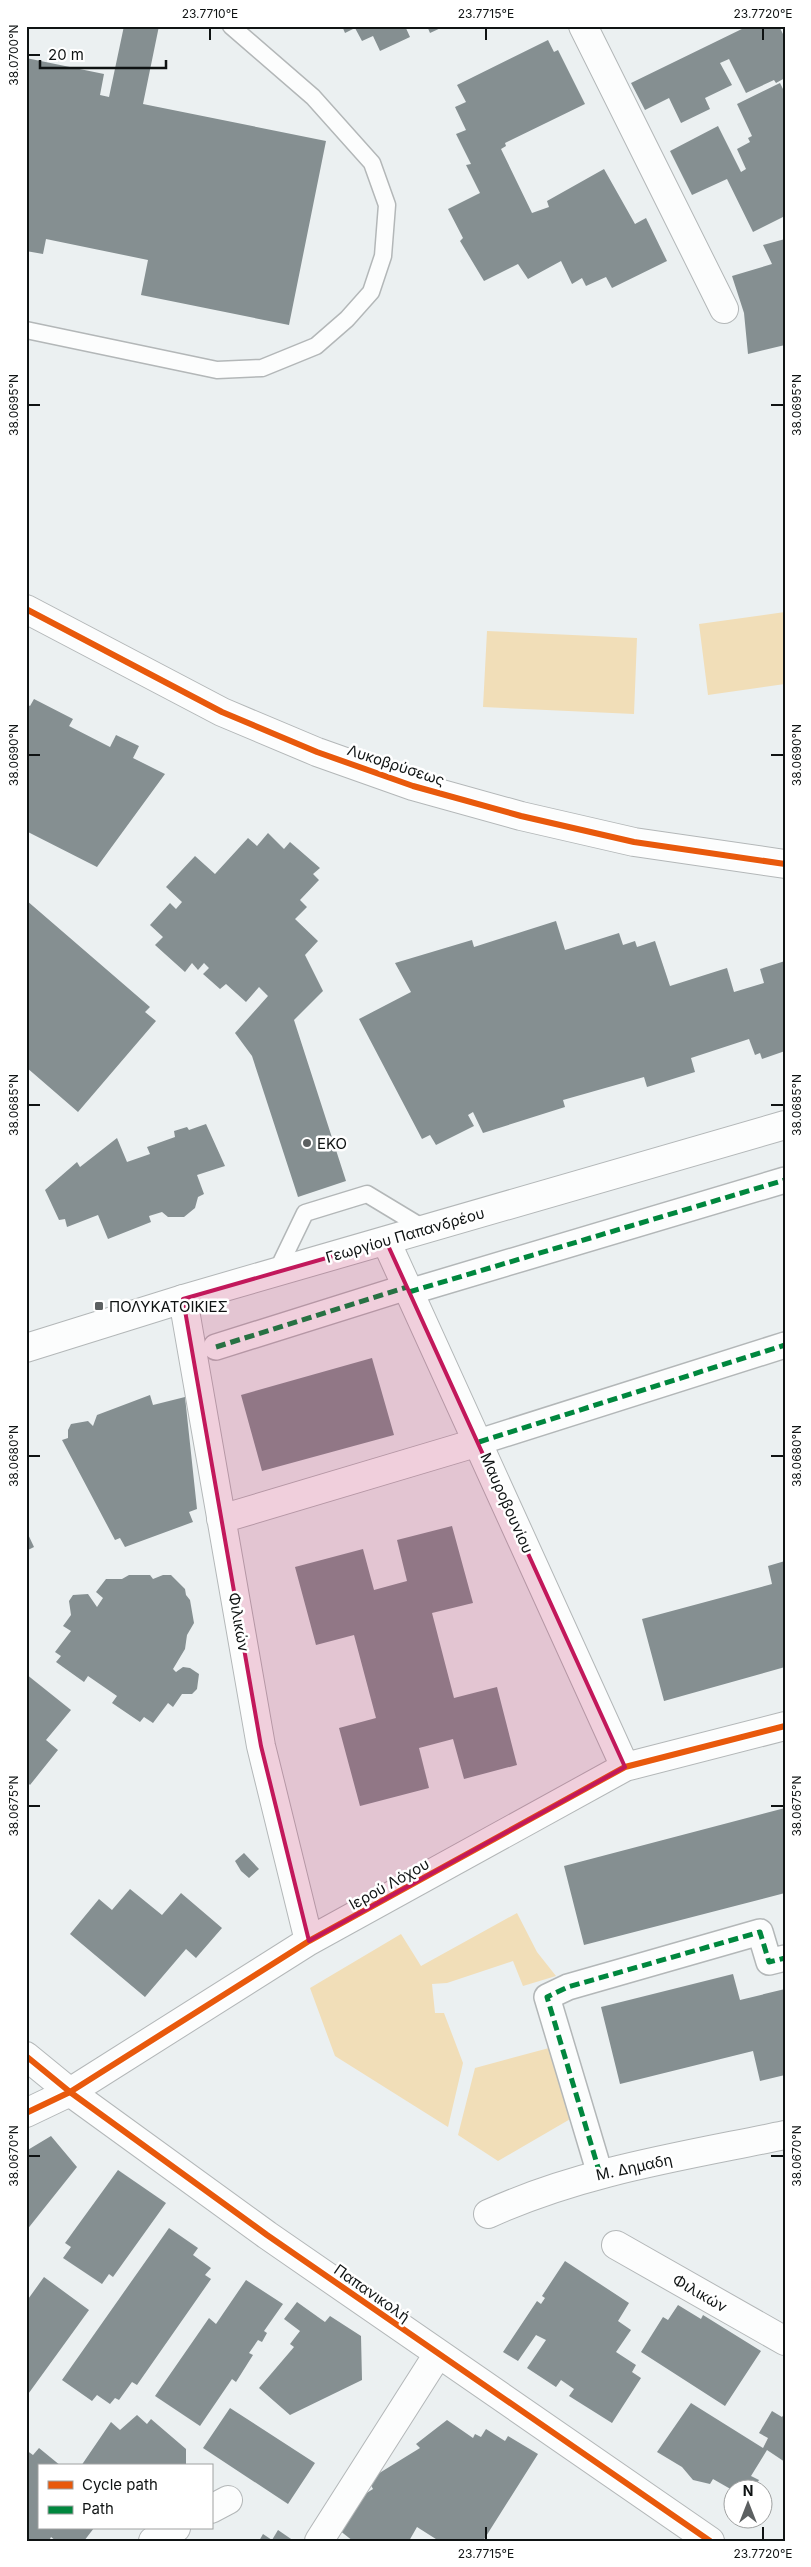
<svg xmlns="http://www.w3.org/2000/svg" width="811" height="2567" viewBox="0 0 811 2567" font-family="Inter,sans-serif">
	<rect width="100%" height="100%" fill="#ebf0f1"/>
	<!-- green -->
	<path fill="#f1deb8" d="M785,612V684L708,695L699,624Z
		M487,631L637,638L634,714L483,707Z
		M517,1913L537,1952L556,1976L523,1986L513,1961L447,1983L432,1984L435,2013H444L463,2063L448,2127L335,2056L310,1988L401,1934L421,1966Z
		M549,2048L572,2118L498,2161L458,2135L475,2068Z"/>
	<!-- building -->
	<path fill="#858f91" d="M124,26H159L143,104L326,141L289,325L141,295L148,260L46,239L43,254L26,251V58L104,74L100,95L109,97Z
		M342,26H405L410,37L380,51L373,36L362,41L355,28L345,33Z
		M427,26H445L430,33Z
		M748,26H779L785,38V78L776,83L774,80L746,93L729,59L720,63L732,85L705,98L710,109L681,123L669,98L645,110L631,83Z
		M548,40L554,52L558,50L585,104L505,143L506,146L501,149L532,213L549,207L547,201L604,169L635,224L646,218L667,261L612,288L606,277L586,286L582,278L572,284L561,261L528,279L518,264L484,281L460,241L463,238L448,209L480,193L466,165L471,164L456,134L466,130L455,107L466,102L457,85Z
		M780,83L785,93V216L753,232L727,179L692,195L670,151L718,126L741,172L746,169L737,149L750,142L748,138L752,136L737,104Z
		M785,239V345L748,354L744,313L732,276L772,264L763,245Z
		M34,699L73,719L69,726L110,747L116,735L139,746L133,758L165,774L97,867L26,831V704L30,706Z
		M268,833L284,849L290,842L320,868L313,874L319,880L300,900L307,907L295,919L318,941L305,955L323,991L294,1020L346,1181L298,1197L252,1056L235,1033L268,996L259,987L246,1002L226,984L220,989L203,974L209,968L204,963L198,970L192,963L185,972L155,945L163,937L150,925L170,903L176,909L182,902L166,887L195,856L215,874L248,838L257,846Z
		M26,900L150,1007L145,1012L156,1021L78,1112L26,1067Z
		M556,921L565,950L619,933L623,945L635,941L637,947L655,941L670,986L727,968L734,992L764,983L760,969L785,961V1051L762,1059L760,1053L755,1055L749,1039L691,1058L695,1072L647,1087L644,1077L563,1100L565,1107L483,1133L473,1112L468,1115L474,1126L436,1145L430,1135L422,1139L359,1019L411,992L395,963L472,940L474,947Z
		M206,1124L225,1166L197,1175L204,1194L198,1197L195,1208L184,1217H168L162,1212L149,1216L151,1222L108,1239L98,1215L67,1227L65,1219L59,1220L45,1190L77,1162L80,1167L117,1138L127,1162L150,1154L147,1147L175,1137L174,1131L187,1127L189,1130Z
		M372,1358L394,1435L262,1471L241,1395Z
		M150,1395L153,1405L185,1397L197,1509L189,1512L193,1522L125,1547L120,1538L115,1540L62,1440L68,1438V1430L71,1424L88,1421L93,1426L97,1415Z
		M452,1526L473,1603L432,1613L454,1698L497,1687L517,1765L464,1779L453,1739L419,1748L429,1788L360,1806L339,1728L376,1718L354,1635L316,1645L295,1567L363,1549L374,1590L407,1581L397,1540Z
		M26,1530L34,1547L26,1551Z
		M785,1561V1667L664,1701L642,1619L772,1584L768,1566Z
		M129,1575H150L153,1579L163,1575H171L185,1589L186,1595L190,1600L194,1623L187,1635L185,1649L173,1669L176,1672L183,1667L190,1668L199,1674L197,1689L192,1694H182L173,1707L168,1703L153,1723L144,1717L140,1722L112,1703L117,1696L88,1676L84,1682L56,1662L61,1656L55,1652L71,1631L63,1626L71,1615L69,1601L73,1595L88,1594L97,1607L103,1598L96,1592L106,1579H122Z
		M26,1674L71,1710L46,1740L58,1750L30,1785L26,1781Z
		M785,1808V1893L584,1945L564,1866Z
		M244,1853L259,1869L249,1878L241,1871L235,1861Z
		M130,1889L162,1915L181,1893L222,1928L196,1958L186,1949L145,1997L70,1934L99,1899L112,1910Z
		M733,1974L740,2000L785,1989V2075L760,2081L753,2051L620,2084L601,2007Z
		M51,2136L77,2167L26,2231V2151Z
		M118,2170L166,2203L113,2277L109,2274L102,2284L63,2258L71,2247L65,2243Z
		M169,2228L198,2248L193,2255L211,2268L205,2275L211,2279L137,2385L132,2382L119,2400L115,2398L110,2404L97,2395L92,2401L62,2380Z
		M565,2261L629,2303L618,2321L631,2330L616,2352L636,2365L632,2372L641,2378L612,2423L569,2396L574,2389L561,2380L556,2387L527,2368L546,2340L536,2335L518,2361L503,2352L537,2301L541,2304L545,2298L542,2296Z
		M44,2277L89,2310L26,2397V2302Z
		M246,2280L283,2304L264,2331L267,2333L262,2342L258,2340L249,2353L253,2355L236,2382L232,2379L200,2426L155,2396L209,2318L216,2324Z
		M297,2302L325,2322L330,2316L361,2336L362,2380L290,2415L259,2388L294,2347L290,2344L300,2331L284,2319Z
		M678,2305L701,2319L703,2315L761,2351L725,2406L641,2352L663,2317L668,2320Z
		M691,2403L763,2448L768,2438L759,2433L772,2411L782,2417L785,2413V2462L767,2450L751,2476L759,2480L753,2490L734,2491L713,2479L710,2484L693,2480L682,2467L657,2452Z
		M230,2408L315,2463L288,2504L203,2448Z
		M137,2415L147,2424L151,2419L186,2449V2466H81L111,2422L120,2430Z
		M447,2420L473,2438L475,2434L481,2437L486,2429L505,2441L508,2436L538,2454L483,2541H439L417,2527L409,2541H353L339,2530L357,2499L373,2489L368,2480L420,2448L416,2444Z
		M39,2448L61,2466H39V2528H94L84,2541H56L51,2537L49,2541H26V2450L33,2455Z
		M278,2530L294,2541H259L263,2534L272,2540Z"/>
	<g fill="none" stroke-linecap="round" stroke-linejoin="round">
		<defs>
			<path id="service" d="M26,330L217,370L262,368L316,346L347,319L371,292L383,256L387,205L372,163L313,97L231,26
				M277,1271L305,1213L367,1194L425,1229"/>
			<path id="pedestrian" d="M409,1292L785,1180
				M216,1347L407,1287
				M479,1442L785,1345
				M600,2174L547,1997L568,1987L760,1932L769,1962L785,1958"/>
			<path id="minor" d="M583,26L724,309
				M386,1241L625,1767
				M183,1299L261,1746L309,1941
				M221,1519L479,1442
				M26,2056L70,2092L267,2235L710,2541
				M26,2113L70,2092L309,1941L625,1767L785,1726
				M488,2214C582,2171 684,2156 785,2135
				M616,2245L785,2341
				M211,2509L228,2500
				M153,2541L176,2528
				M319,2541L438,2354"/>
			<path id="tertiary" d="M26,609L222,712L317,752L413,786L521,816L634,842L785,864"/>
			<path id="secondary" d="M26,1348L183,1299L785,1125"/>
		</defs>
		<!-- service casing -->
		<use href="#service" stroke="#b3b7b8" stroke-width="19"/>
		<!-- pedestrian casing -->
		<use href="#pedestrian" stroke="#b3b7b8" stroke-width="28"/>
		<!-- minor casing -->
		<use href="#minor" stroke="#b3b7b8" stroke-width="30"/>
		<!-- tertiary casing -->
		<use href="#tertiary" stroke="#b3b7b8" stroke-width="30"/>
		<!-- secondary casing -->
		<use href="#secondary" stroke="#b3b7b8" stroke-width="30"/>
		<!-- service -->
		<use href="#service" stroke="#fcfdfd" stroke-width="16"/>
		<!-- pedestrian -->
		<use href="#pedestrian" stroke="#fcfdfd" stroke-width="25"/>
		<!-- minor -->
		<use href="#minor" stroke="#fcfdfd" stroke-width="28"/>
		<!-- tertiary -->
		<use href="#tertiary" stroke="#fcfdfd" stroke-width="28"/>
		<!-- secondary -->
		<use href="#secondary" stroke="#fcfdfd" stroke-width="28"/>
		<!-- quiet -->
		<path stroke="#00873e" stroke-width="5" stroke-dasharray="10 5" stroke-linecap="butt" d="M409,1292L785,1180
			M216,1347L407,1287
			M479,1442L785,1345
			M600,2174L547,1997L568,1987L760,1932L769,1962L785,1958"/>
		<defs>
			<path id="cycleway" d="M26,609L222,712L317,752L413,786L521,816L634,842L785,864
				M26,2056L70,2092L267,2235L710,2541
				M26,2113L70,2092L309,1941L625,1767L785,1726"/>
		</defs>
		<!-- cycleway casing -->
		<use href="#cycleway" stroke="#fff" stroke-width="9"/>
		<!-- cycleway -->
		<use href="#cycleway" stroke="#e8590c" stroke-width="6"/>
	</g>
	<!-- marked area -->
	<path fill="#c2185b" fill-opacity="0.2" stroke="#c2185b" stroke-width="4" stroke-linejoin="round" d="M386,1241L625,1767L309,1941L261,1746L183,1299Z"/>
	<!-- ticks -->
	<path fill="none" stroke="#0f1313" stroke-width="2" d="M210,28V40M486,28V40M763,28V40M28,55H40M28,405H40M771,405H784M28,755H40M771,755H784M28,1105H40M771,1105H784M28,1456H40M771,1456H784M28,1806H40M771,1806H784M28,2156H40M771,2156H784M486,2527V2540M763,2527V2540"/>
	<!-- markers -->
	<g fill="#5c6061" stroke="#fff" stroke-width="2">
		<circle cx="307" cy="1143" r="5"/>
		<rect x="94" y="1301" width="10" height="10" rx="2.5"/>
	</g>
	<g text-anchor="middle" dominant-baseline="central" stroke-width="5" stroke-linejoin="round" paint-order="stroke">
		<!-- street labels -->
		<g font-size="15" fill="#0f1313" stroke="#fff">
			<text transform="translate(396 765) rotate(18)">Λυκοβρύσεως</text>
			<text transform="translate(405 1235) rotate(-16)">Γεωργίου Παπανδρέου</text>
			<text transform="translate(507 1503) rotate(66)">Μαυροβουνίου</text>
			<text transform="translate(239 1622) rotate(80)">Φιλικών</text>
			<text transform="translate(389 1884) rotate(-29)">Ιερού Λόχου</text>
			<text transform="translate(634 2167) rotate(-12)">Μ. Δημαδη</text>
			<text transform="translate(372 2293) rotate(35)">Παπανικολή</text>
			<text transform="translate(700 2293) rotate(30)">Φιλικών</text>
		</g>
		<!-- poi labels -->
		<g font-size="15" fill="#0f1313" stroke="#fff" text-anchor="start">
			<text x="317" y="1143">EKO</text>
			<text x="109" y="1306">ΠΟΛΥΚΑΤΟΙΚΙΕΣ</text>
		</g>
	</g>
	<!-- border -->
	<rect width="811" height="2567" fill="none" stroke="#ffffff" stroke-width="55"/>
	<!-- legend -->
	<rect x="38" y="2464" width="175" height="65" fill="#ffffff" stroke="#9fa1a1"/>
	<rect x="48" y="2481" width="25" height="8" fill="#e8590c" stroke="#9fa1a1"/>
	<text x="82" y="2490" font-size="15" fill="#0f1313">Cycle path</text>
	<rect x="48" y="2506" width="25" height="8" fill="#00873e" stroke="#9fa1a1"/>
	<text x="82" y="2514" font-size="15" fill="#0f1313">Path</text>
	<!-- north arrow -->
	<g transform="translate(748 2504)"><circle r="24" fill="#ffffff" stroke="#9fa1a1"/>
	<path d="M0-4L9 19L0 12L-9 19Z" fill="#5c6061"/>
	<text y="-8" font-size="14" font-weight="bold" text-anchor="middle" fill="#0f1313">N</text>
	</g>
	<!-- scale -->
	<path d="M40 60v8h126v-8" fill="none" stroke="#0f1313" stroke-width="2.5"/>
	<text x="48" y="60" font-size="15" fill="#0f1313" stroke="#ffffff" stroke-width="4" paint-order="stroke">20 m</text>
	<rect x="28" y="28" width="756" height="2512" fill="none" stroke="#0f1313" stroke-width="2"/>
	<g font-size="12" text-anchor="middle" fill="#0f1313">
		<text x="210" y="18">23.7710°E</text>
		<text x="486" y="18">23.7715°E</text>
		<text x="763" y="18">23.7720°E</text>
		<text transform="translate(14 55) rotate(-90)" y="4">38.0700°N</text>
		<text transform="translate(14 405) rotate(-90)" y="4">38.0695°N</text>
		<text transform="translate(797 405) rotate(-90)" y="4">38.0695°N</text>
		<text transform="translate(14 755) rotate(-90)" y="4">38.0690°N</text>
		<text transform="translate(797 755) rotate(-90)" y="4">38.0690°N</text>
		<text transform="translate(14 1105) rotate(-90)" y="4">38.0685°N</text>
		<text transform="translate(797 1105) rotate(-90)" y="4">38.0685°N</text>
		<text transform="translate(14 1456) rotate(-90)" y="4">38.0680°N</text>
		<text transform="translate(797 1456) rotate(-90)" y="4">38.0680°N</text>
		<text transform="translate(14 1806) rotate(-90)" y="4">38.0675°N</text>
		<text transform="translate(797 1806) rotate(-90)" y="4">38.0675°N</text>
		<text transform="translate(14 2156) rotate(-90)" y="4">38.0670°N</text>
		<text transform="translate(797 2156) rotate(-90)" y="4">38.0670°N</text>
		<text x="486" y="2558">23.7715°E</text>
		<text x="763" y="2558">23.7720°E</text>
	</g>
</svg>
